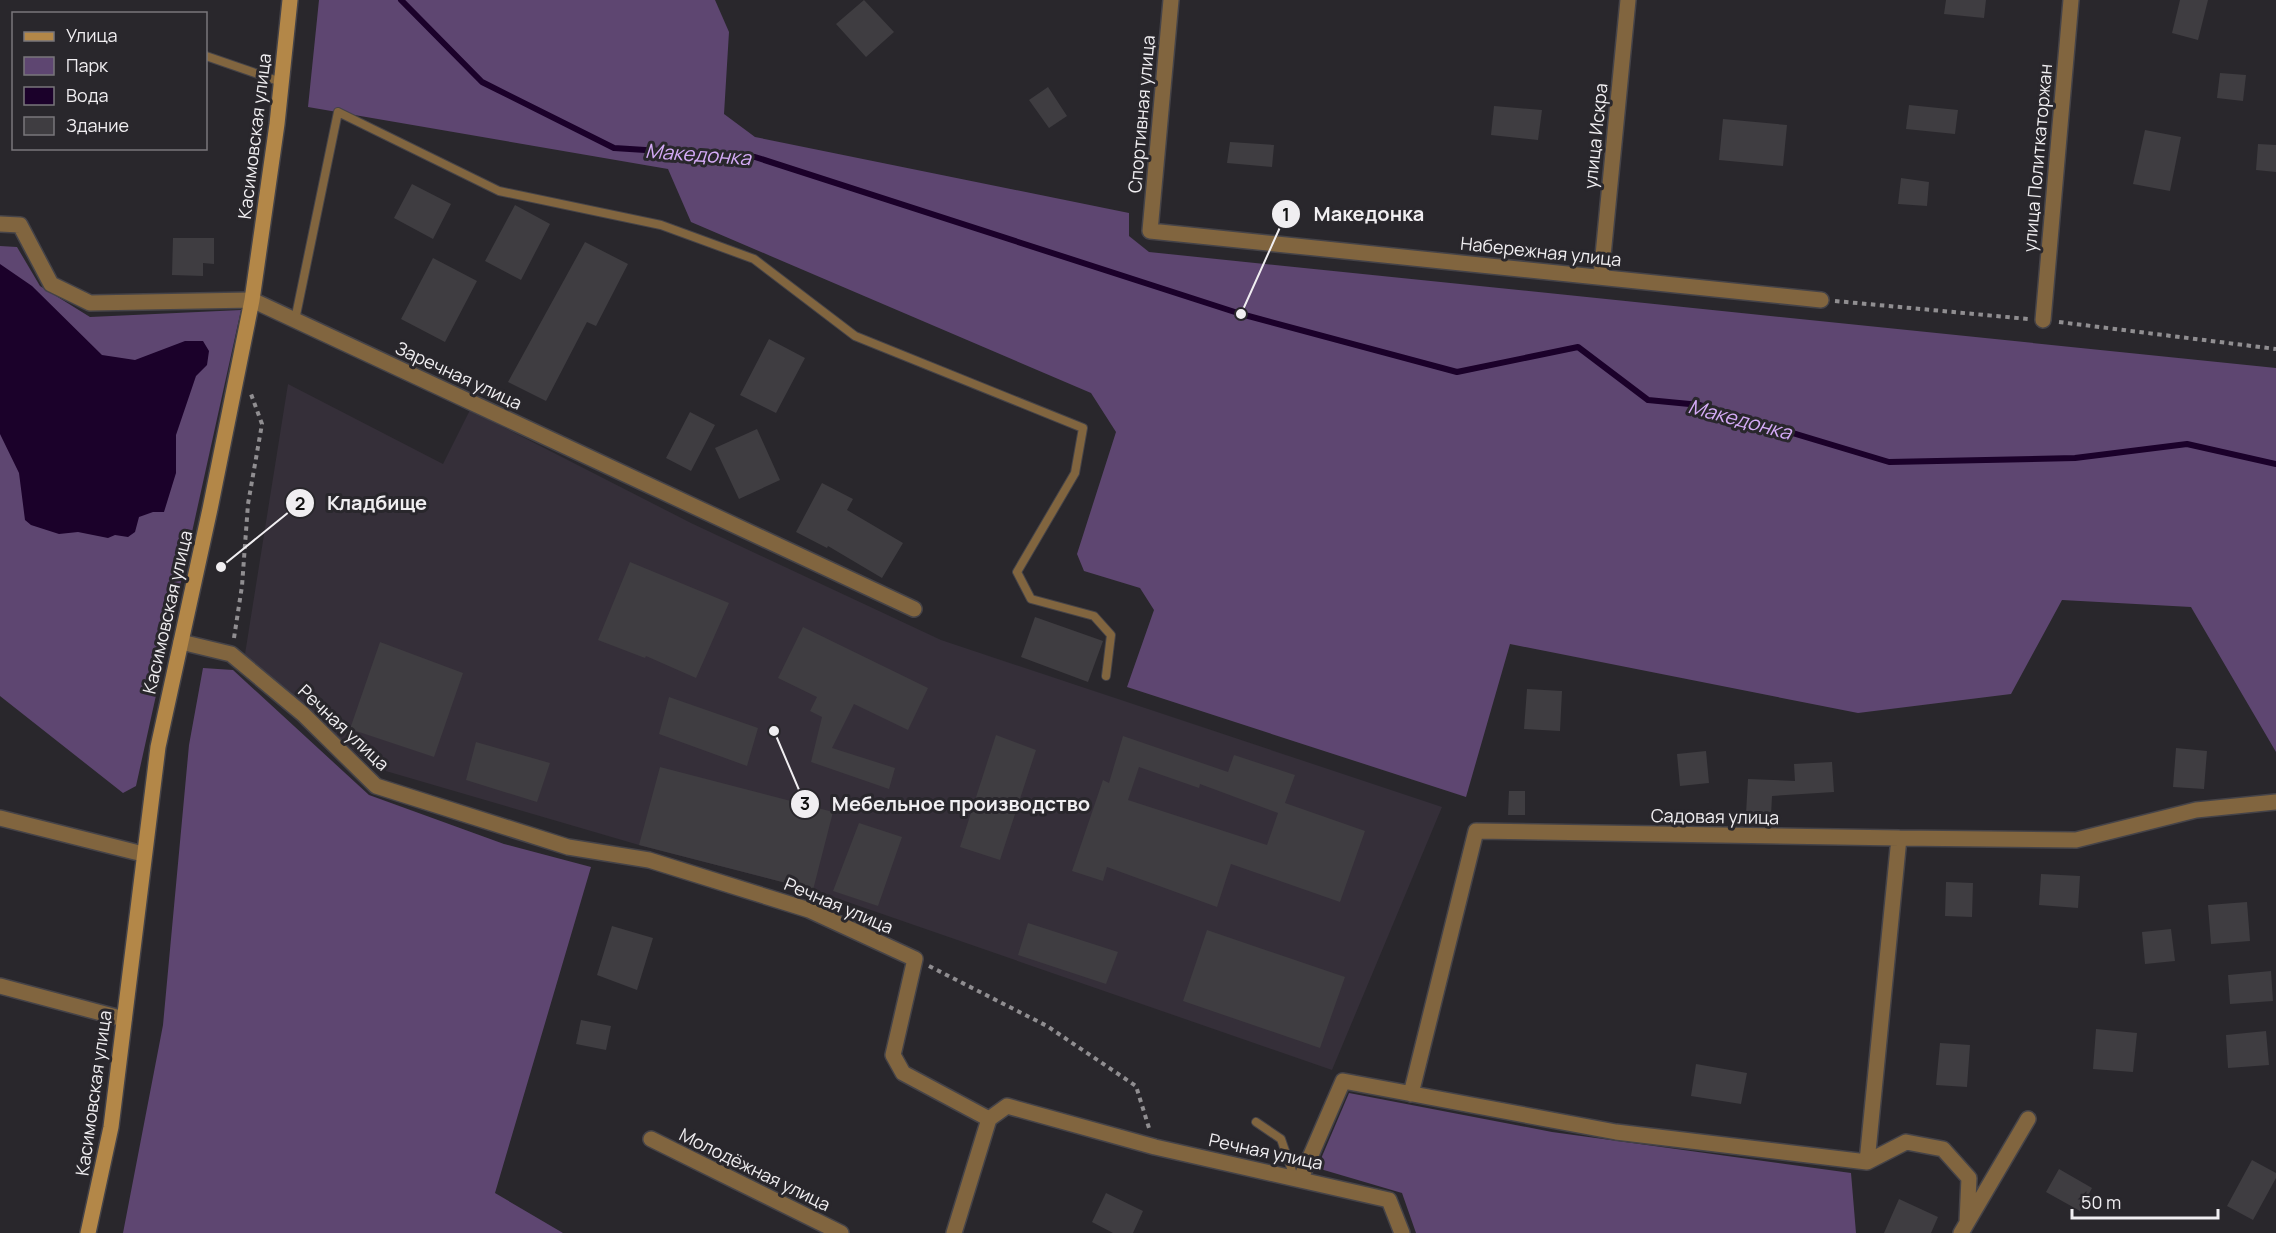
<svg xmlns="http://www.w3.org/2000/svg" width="2276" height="1233" viewBox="0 0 2276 1233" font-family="Manrope,sans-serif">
	<rect width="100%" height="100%" fill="#29272c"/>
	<!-- built -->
	<path fill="#352f39" d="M288,384L443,464L470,410L691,523L941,640L1442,807L1332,1070L813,890L639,845L372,767L245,654Z"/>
	<!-- green -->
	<path fill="#5e4671" d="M319,0H715L729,32L724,114L755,137L1129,213V236L1149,252L2276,368V752L2191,607L2062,600L2011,694L1858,713L1510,644L1466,797L1127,687L1154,610L1140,588L1084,571L1077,554L1116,432L1091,393L691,222L668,169L308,107Z
		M0,246L17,247L40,286L90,317L241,310L136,786L123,793L0,696Z
		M203,668L233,670L369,795L504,844L591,867L495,1193L563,1233H123L163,1025L189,745Z
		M1349,1093L1552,1132L1851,1173L1856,1233H1416L1402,1193L1317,1168Z"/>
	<!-- water -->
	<path fill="#1b012a" d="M0,264L32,286L102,355L135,360L185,341H203L209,351L207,365L196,376L176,435V473L164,512H153L139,517L135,532L128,537L115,535L108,538L78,532L59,534L31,525L25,520L19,473L0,434Z"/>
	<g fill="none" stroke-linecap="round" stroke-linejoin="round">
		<!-- stream -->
		<path stroke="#1b012a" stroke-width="6" d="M401,0L482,82L614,148L755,157L1241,314L1457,372L1578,347L1648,400L1700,405L1889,462L2075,458L2187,444L2276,464"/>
	</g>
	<!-- building -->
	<path fill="#3f3d41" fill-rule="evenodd" d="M864,0L894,32L866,57L836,24Z
		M1946,0H1986L1984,18L1944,14Z
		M2180,0H2208L2198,40L2172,33Z
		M2220,73L2246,75L2243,101L2217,98Z
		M1048,87L1067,116L1049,128L1029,100Z
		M1909,105L1958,110L1955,134L1906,129Z
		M1494,106L1542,110L1538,140L1491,135Z
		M1723,119L1787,125L1783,166L1719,160Z
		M2145,130L2181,137L2170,191L2133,184Z
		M1230,142L1274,145L1272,167L1227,163Z
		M2258,144L2276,145V172L2256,170Z
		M1901,178L1929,182L1927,206L1898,204Z
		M412,184L451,204L433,239L394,218Z
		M515,205L550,224L521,280L485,261Z
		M173,238H214V264L203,263V276L172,275Z
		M585,242L628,264L596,326L587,322L546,401L508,382Z
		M433,258L477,281L445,342L401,319Z
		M769,339L805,358L776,413L740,395Z
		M690,412L715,425L691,471L666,458Z
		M757,429L780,480L739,499L715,448Z
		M822,483L853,499L847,510L903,543L882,578L828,546L827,548L796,532Z
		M630,562L729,603L696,678L646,656L645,658L598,640Z
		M1035,617L1103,641L1088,682L1021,657Z
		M803,627L928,688L908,730L854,704L832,748L895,768L889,789L811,762L822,717L810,711L817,697L778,678Z
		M380,642L463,673L434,757L350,729Z
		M1527,689L1562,691L1560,731L1524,729Z
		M669,697L758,728L747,766L659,734Z
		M996,735L1036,750L1000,860L960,847Z
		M1123,736L1228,772L1234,755L1295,775L1285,803L1365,831L1340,902L1231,864L1217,907L1107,867L1103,881L1072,871L1103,780L1109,783ZM1139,767L1199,788L1200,784L1278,813L1267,845L1128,800Z
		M476,742L550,763L537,802L466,780Z
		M2176,748L2207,751L2204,789L2173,787Z
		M1706,751L1709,783L1680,786L1677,754Z
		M1832,762L1834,792L1772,796L1771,816L1746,814L1748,779L1795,781L1794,764Z
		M660,767L833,812L813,890L639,845Z
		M1509,791H1525V815H1508Z
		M859,823L902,837L878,906L833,891Z
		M2041,874L2080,876L2078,908L2039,905Z
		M1946,882L1973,883L1972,917L1945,916Z
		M2247,902L2250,941L2211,944L2208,905Z
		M1028,923L1118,952L1106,984L1018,955Z
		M612,926L653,938L637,990L597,975Z
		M2171,929L2175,961L2145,964L2142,932Z
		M1207,930L1345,977L1320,1048L1183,1001Z
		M2271,971L2273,1001L2230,1004L2228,975Z
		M581,1020L611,1026L606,1050L576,1044Z
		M2096,1029L2137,1033L2133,1072L2093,1069Z
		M2266,1031L2269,1065L2228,1068L2226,1035Z
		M1940,1043L1970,1045L1967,1087L1936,1085Z
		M1696,1064L1747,1073L1741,1104L1691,1096Z
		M2252,1160L2276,1173V1178L2253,1220L2227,1206Z
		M2059,1169L2092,1188L2080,1211L2046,1192Z
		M1106,1193L1143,1211L1133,1233H1113L1092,1222Z
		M1899,1199L1938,1217L1931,1233H1884Z"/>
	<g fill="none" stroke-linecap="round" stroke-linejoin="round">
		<defs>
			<path id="lane" d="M206,56L281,82
				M295,320L338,112L499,191L661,225L754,259L855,336L1083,428L1075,473L1017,572L1031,599L1094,616L1111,635L1106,676
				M1256,1122L1281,1139L1294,1177"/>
			<path id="street" d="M1171,0L1150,231L1821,300
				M0,224L20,225L51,284L90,303L252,300L914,609
				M1601,276L1628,0
				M2043,320L2071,0
				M181,642L231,654L303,714L376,786L568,847L649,860L809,910L915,959L893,1055L903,1073L989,1119L1007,1106L1155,1147L1389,1200L1402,1233
				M0,818L143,854
				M1899,838L2076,840L2196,810L2276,802
				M0,986L124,1019
				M1411,1094L1476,831L1899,838L1867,1162
				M651,1139L841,1233
				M1301,1178L1343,1081L1616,1132L1867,1162L1906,1142L1943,1149L1969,1178L1967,1222
				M954,1233L989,1119
				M1961,1233L2028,1119"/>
			<path id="secondary" d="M88,1233L111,1127L158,747L210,509L252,300L277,124L290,0"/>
		</defs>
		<!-- lane casing -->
		<use href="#lane" stroke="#454348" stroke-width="10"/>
		<!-- street casing -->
		<use href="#street" stroke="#454348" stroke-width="18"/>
		<!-- secondary casing -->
		<use href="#secondary" stroke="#454348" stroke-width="18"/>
		<!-- path -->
		<path stroke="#908e91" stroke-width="4" stroke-dasharray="4.5 4.5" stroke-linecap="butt" d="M1835,301L2028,319
			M2059,322L2276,349
			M234,638L242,586L248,504L262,424L251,394
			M929,966L1047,1026L1136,1086L1149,1128"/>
		<!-- lane -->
		<use href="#lane" stroke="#81653f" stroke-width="8"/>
		<!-- street -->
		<use href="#street" stroke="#81653f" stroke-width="15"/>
		<!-- secondary -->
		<use href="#secondary" stroke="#b38748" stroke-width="15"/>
	</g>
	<g text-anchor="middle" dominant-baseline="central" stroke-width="6" stroke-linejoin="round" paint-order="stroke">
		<!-- street labels -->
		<g font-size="18" fill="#f0eef1" stroke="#29272c">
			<text transform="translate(1141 114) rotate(-85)">Спортивная улица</text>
			<text transform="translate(254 136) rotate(-83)">Касимовская улица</text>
			<text transform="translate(1595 136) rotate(-84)">улица Искра</text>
			<text transform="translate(2037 158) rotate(-85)">улица Политкаторжан</text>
			<text transform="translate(1541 251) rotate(6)">Набережная улица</text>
			<text transform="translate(459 375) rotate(25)">Заречная улица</text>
			<text transform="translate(167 612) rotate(-77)">Касимовская улица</text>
			<text transform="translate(344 727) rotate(43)">Речная улица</text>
			<text transform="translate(1715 816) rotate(1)">Садовая улица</text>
			<text transform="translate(839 905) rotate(23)">Речная улица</text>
			<text transform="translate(93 1093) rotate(-82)">Касимовская улица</text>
			<text transform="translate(1266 1151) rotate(12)">Речная улица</text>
			<text transform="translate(755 1169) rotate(26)">Молодёжная улица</text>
		</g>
		<!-- water labels -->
		<g font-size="20" font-style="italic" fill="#d5abf7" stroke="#29272c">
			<text transform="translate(698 154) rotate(4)">Македонка</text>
			<text transform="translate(1740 419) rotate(15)">Македонка</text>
		</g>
	</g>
	<!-- callouts -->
	<path fill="none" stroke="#f0eef1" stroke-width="2" d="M1241 314L1286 214M221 567L300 503M774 731L805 804"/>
	<g fill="#f0eef1" stroke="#29272c" stroke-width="2">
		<circle cx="1241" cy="314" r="6"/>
		<circle cx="221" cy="567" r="6"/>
		<circle cx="774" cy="731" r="6"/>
		<circle cx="1286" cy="214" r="15"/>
		<circle cx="300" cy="503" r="15"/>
		<circle cx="805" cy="804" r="15"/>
	</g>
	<g font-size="18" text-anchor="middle" font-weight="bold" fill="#111">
		<text x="1286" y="221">1</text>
		<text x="300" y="510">2</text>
		<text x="805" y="810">3</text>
	</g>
	<g font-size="20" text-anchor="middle" font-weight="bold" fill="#f0eef1" stroke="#29272c" stroke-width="6" stroke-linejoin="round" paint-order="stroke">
		<text x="1369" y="221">Македонка</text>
		<text x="377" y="510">Кладбище</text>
		<text x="961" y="811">Мебельное производство</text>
	</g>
	<!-- legend -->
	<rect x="12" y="12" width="195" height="138" fill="#29272c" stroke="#79777b" stroke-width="1.5"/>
	<rect x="24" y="32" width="30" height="9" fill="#b38748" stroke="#79777b" stroke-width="1.5"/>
	<text x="66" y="42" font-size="18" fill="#f0eef1">Улица</text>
	<rect x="24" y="57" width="30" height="18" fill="#5e4671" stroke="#79777b" stroke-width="1.5"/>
	<text x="66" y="72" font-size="18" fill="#f0eef1">Парк</text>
	<rect x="24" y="87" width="30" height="18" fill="#1b012a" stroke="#79777b" stroke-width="1.5"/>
	<text x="66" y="102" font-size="18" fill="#f0eef1">Вода</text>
	<rect x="24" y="117" width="30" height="18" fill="#3f3d41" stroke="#79777b" stroke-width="1.5"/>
	<text x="66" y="132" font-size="18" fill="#f0eef1">Здание</text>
	<!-- scale -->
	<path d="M2072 1209v9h146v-9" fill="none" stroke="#f0eef1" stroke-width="3"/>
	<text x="2081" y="1209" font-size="18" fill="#f0eef1" stroke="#29272c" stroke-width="4.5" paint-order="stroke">50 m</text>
</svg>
